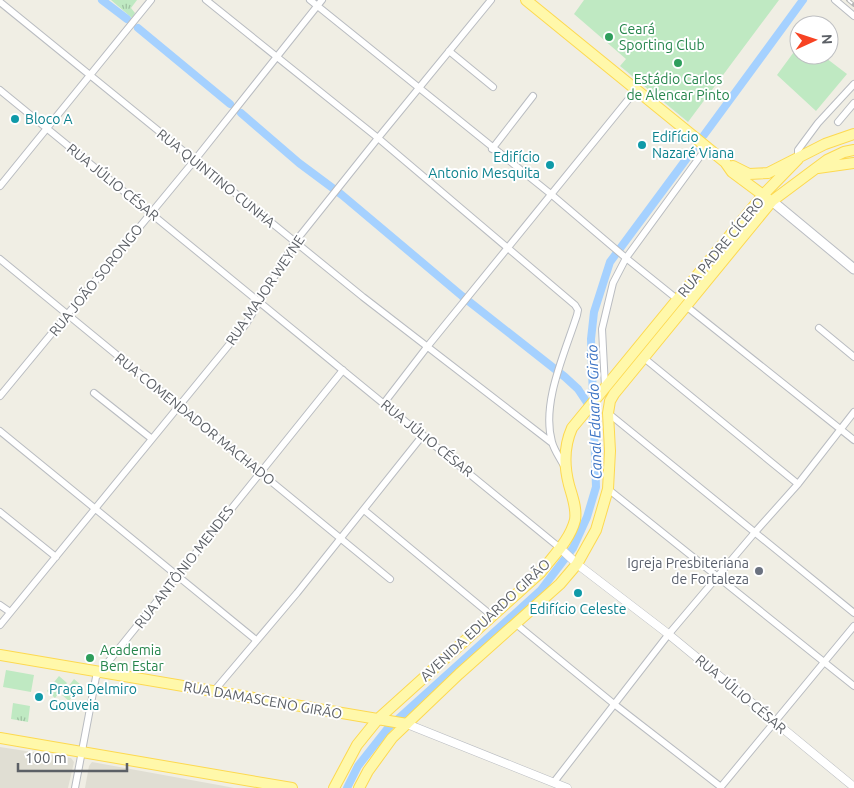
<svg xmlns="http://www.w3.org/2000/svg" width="854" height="788" viewBox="0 0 854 788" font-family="Ubuntu,sans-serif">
	<defs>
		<pattern id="park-tufts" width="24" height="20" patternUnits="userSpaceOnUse" patternTransform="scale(1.25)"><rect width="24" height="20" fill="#bfe9c2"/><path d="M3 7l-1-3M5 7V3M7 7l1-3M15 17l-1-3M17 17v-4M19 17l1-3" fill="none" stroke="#9ec0a1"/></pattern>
	</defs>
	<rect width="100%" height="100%" fill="#f0eee4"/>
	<!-- education -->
	<path fill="#e0ded3" d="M0,747L71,758L74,762L68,788H0Z
		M92,762L224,786L234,788H85L89,766Z"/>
	<!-- grass -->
	<path fill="#bfe9c2" d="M584,0H779L688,122L620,66L626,59L574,14Z
		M799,45V55H822L847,74L816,111L777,75Z
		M6,670L34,675L31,692L3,687Z
		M59,676L67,683L55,698L47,691Z
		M74,679L81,685L69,701L62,695Z"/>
	<!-- park -->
	<path fill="url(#park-tufts)" d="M111,0H137L131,8L135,13L132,18Z
		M13,703L30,706L28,722L11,719Z"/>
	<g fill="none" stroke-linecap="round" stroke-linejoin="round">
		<!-- canal -->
		<path stroke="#a5d1ff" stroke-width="8" d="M102,0L127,19
			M138,28L230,104
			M241,113L299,163L342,195L462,296L565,377L578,389L592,410
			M704,135L803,0
			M347,788L358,766L388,728L541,590L573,548L587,517L596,487L591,339L594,312L610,262L693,150"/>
		<defs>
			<path id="minor" d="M206,0L378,138L575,305L578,310L577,315C565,353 541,403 552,442C554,450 560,458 564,466
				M310,0L552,195L626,258L677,299
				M835,0L854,16
				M0,2L363,297L552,443
				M449,51L493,87
				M0,90L560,548
				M838,122L854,103
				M492,149L533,96
				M798,159V150L818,123L854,84
				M0,186L151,0
				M0,259L390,579
				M686,306L854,440
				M819,328L854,357
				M644,358L798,484
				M605,387L602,329L613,283L626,258L707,147
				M94,393L152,439
				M0,396L194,161L322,0
				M384,403L427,347L636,90
				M608,413L854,613
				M0,431L256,640
				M608,489L854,686
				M364,510L491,615
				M0,512L56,557
				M0,605L10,612
				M516,624L614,704L721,787
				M0,625L246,324L295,242L378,138L491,0
				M214,691L297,593L423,435
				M554,782L668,635L756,531L798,484L854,412
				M75,788L96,677L343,370
				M720,788L854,626"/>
			<path id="tertiary" d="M560,548L577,564L667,633L854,787
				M407,724L567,788"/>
			<path id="secondary" d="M772,201L854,269"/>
			<path id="primary" d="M526,0L725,162L732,172L767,198
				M733,166L749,174L768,173L825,144L854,134
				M818,168L854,163
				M0,655L407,724
				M0,738L292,788
				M334,788L357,745L378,719L541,572C553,556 570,540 575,520C577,508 572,496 569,485C564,466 564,446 572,428L763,195L798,159
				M359,788L368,771L392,738L459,674L560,584L577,564L596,530L608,489L610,451L608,413L610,401L614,394L772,201L827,160L844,152L854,150"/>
		</defs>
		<!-- minor casing -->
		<use href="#minor" stroke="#b9bcc1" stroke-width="8"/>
		<!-- tertiary casing -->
		<use href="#tertiary" stroke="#b9bcc1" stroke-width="9"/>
		<!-- secondary casing -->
		<use href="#secondary" stroke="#babdc3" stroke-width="11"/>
		<!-- primary casing -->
		<use href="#primary" stroke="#fdd950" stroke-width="12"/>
		<!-- minor -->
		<use href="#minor" stroke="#fff" stroke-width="6"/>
		<!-- tertiary -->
		<use href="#tertiary" stroke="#fff" stroke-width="8"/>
		<!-- secondary -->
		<use href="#secondary" stroke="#fff" stroke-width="9"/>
		<!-- primary -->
		<use href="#primary" stroke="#fff8aa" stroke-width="10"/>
		<defs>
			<path id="rail" d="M848,0L854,5"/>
		</defs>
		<!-- rail casing -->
		<use href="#rail" stroke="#b6b7b7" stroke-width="4"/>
		<!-- rail -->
		<use href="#rail" stroke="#fff" stroke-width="2" stroke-dasharray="5.5" stroke-linecap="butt"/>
	</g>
	<!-- markers -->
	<g fill="#2e9e5b" stroke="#fff" stroke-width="2">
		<circle cx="609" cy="37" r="5"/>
		<circle cx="678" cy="63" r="5"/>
		<circle cx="90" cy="658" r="5"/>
	</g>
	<g fill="#0f9aa8" stroke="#fff" stroke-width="2">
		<circle cx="15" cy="119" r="5"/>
		<circle cx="642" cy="145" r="5"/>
		<circle cx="550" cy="165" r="5"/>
		<circle cx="578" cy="593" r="5"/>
		<circle cx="39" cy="697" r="5"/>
	</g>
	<circle fill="#6b7280" stroke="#fff" stroke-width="2" cx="759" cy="571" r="5"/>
	<g text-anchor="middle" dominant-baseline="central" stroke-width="4" stroke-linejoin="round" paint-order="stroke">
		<!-- leisure labels -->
		<g font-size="14" fill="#27864d" stroke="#fff" text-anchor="start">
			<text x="619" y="29">Ceará<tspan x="619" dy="16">Sporting Club</tspan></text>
			<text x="678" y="79" text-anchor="middle">Estádio Carlos<tspan x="678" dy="16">de Alencar Pinto</tspan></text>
			<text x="100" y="650">Academia<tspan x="100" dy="16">Bem Estar</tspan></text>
		</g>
		<!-- culture labels -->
		<g font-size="14" fill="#0d838f" stroke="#fff" text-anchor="start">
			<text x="25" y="119">Bloco A</text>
			<text x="652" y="137">Edifício<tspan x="652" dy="16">Nazaré Viana</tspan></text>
			<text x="540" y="157" text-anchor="end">Edifício<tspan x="540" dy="16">Antonio Mesquita</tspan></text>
			<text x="578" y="609" text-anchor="middle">Edifício Celeste</text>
			<text x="49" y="689">Praça Delmiro<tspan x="49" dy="16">Gouveia</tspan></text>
		</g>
		<!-- street labels -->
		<g font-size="14" fill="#5c6066" stroke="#fff">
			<text transform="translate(216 178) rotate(39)">RUA QUINTINO CUNHA</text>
			<text transform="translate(113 182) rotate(39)">RUA JÚLIO CÉSAR</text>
			<text transform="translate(721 247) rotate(-50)">RUA PADRE CÍCERO</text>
			<text transform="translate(96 280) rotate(-51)">RUA JOÃO SORONGO</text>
			<text transform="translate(265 290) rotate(-56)">RUA MAJOR WEYNE</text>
			<text transform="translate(195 419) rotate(39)">RUA COMENDADOR MACHADO</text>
			<text transform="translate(427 438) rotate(39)">RUA JÚLIO CÉSAR</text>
			<text transform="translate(184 567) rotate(-52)">RUA ANTÔNIO MENDES</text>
			<text transform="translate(485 620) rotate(-43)">AVENIDA EDUARDO GIRÃO</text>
			<text transform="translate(741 694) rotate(40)">RUA JÚLIO CÉSAR</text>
			<text transform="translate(263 700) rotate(10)">RUA DAMASCENO GIRÃO</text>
		</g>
		<!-- worship labels -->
		<g font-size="14" fill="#5b616d" stroke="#fff" text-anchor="end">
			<text x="749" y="563">Igreja Presbiteriana<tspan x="749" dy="16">de Fortaleza</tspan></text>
		</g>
		<!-- water labels -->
		<g font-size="15" font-style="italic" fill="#3b73c4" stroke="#fff">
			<text transform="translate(594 412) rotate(-92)">Canal Eduardo Girão</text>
		</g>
	</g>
	<!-- north arrow -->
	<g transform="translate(814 40) rotate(87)"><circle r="24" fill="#ffffff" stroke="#bebfc2"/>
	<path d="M0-4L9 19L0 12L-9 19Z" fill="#f74323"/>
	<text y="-8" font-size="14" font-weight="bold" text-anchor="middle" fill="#5c6066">N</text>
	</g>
	<!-- scale -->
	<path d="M18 763v8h109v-8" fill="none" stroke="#5c6066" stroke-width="2.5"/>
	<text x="25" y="763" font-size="15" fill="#5c6066" stroke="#ffffff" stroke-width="4" paint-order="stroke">100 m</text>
</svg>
